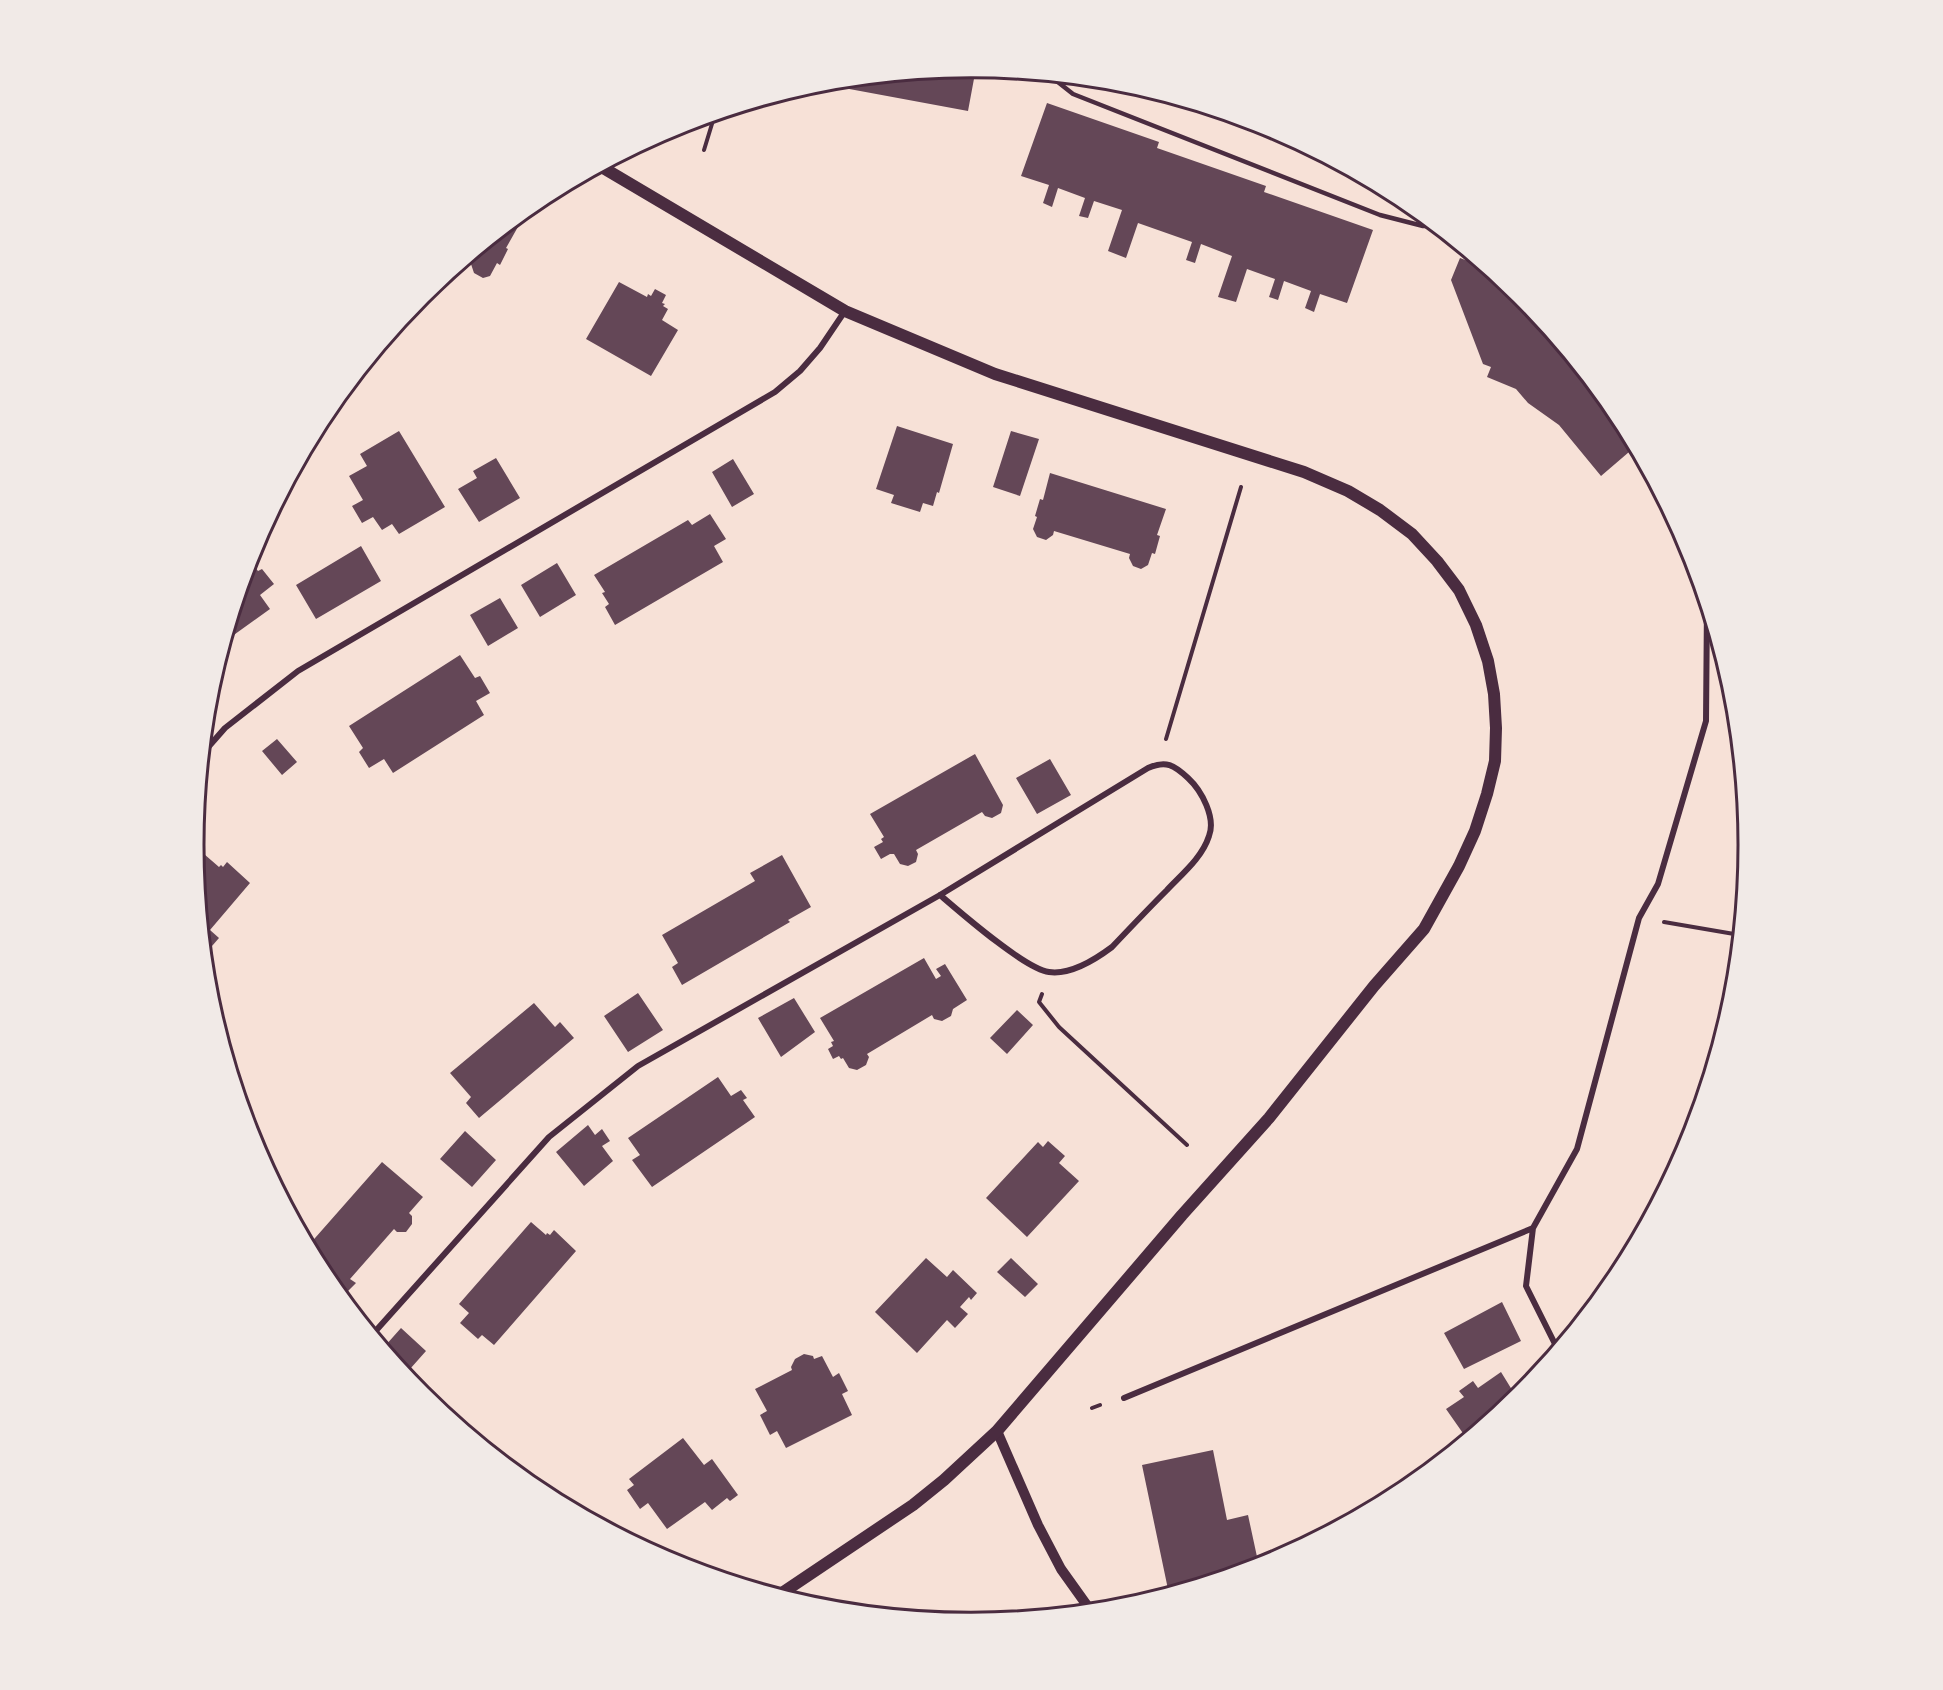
<svg xmlns="http://www.w3.org/2000/svg" width="1943" height="1690" viewBox="0 0 1943 1690" font-family="Lato,sans-serif">
	<rect width="100%" height="100%" fill="#f7e1d7"/>
	<!-- building -->
	<path fill="#644757" d="M972,68H976L968,111L817,83Z
		M1047,103L1159,142L1157,148L1266,186L1264,192L1373,230L1347,303L1320,294L1314,312L1305,308L1311,291L1284,281L1278,300L1269,297L1275,279L1247,269L1236,302L1218,297L1232,256L1201,244L1195,263L1186,260L1192,242L1138,223L1126,258L1108,251L1122,210L1094,201L1088,218L1079,216L1085,198L1058,188L1052,207L1043,203L1049,185L1021,176Z
		M512,221L519,225L506,248L508,249L500,265L497,263L490,276L483,278L474,273L471,264L473,261L467,258Z
		M1460,258L1489,269L1518,292L1547,326L1544,333L1564,357L1570,355L1618,413L1636,446L1601,476L1559,425L1528,403L1516,389L1487,377L1491,367L1483,364L1451,280Z
		M619,282L647,297L648,294L651,296L655,289L666,295L662,303L665,304L663,306L668,309L662,320L678,330L651,376L586,339Z
		M897,426L953,444L939,493L937,492L933,506L923,503L920,512L891,503L894,495L876,489Z
		M399,431L445,507L399,534L392,524L382,530L373,517L362,523L352,506L363,500L349,476L367,466L360,454Z
		M1011,431L1039,439L1020,496L993,487Z
		M496,458L520,498L479,522L458,489L477,478L473,471Z
		M733,459L754,494L732,507L712,472Z
		M1050,473L1166,509L1157,535L1160,536L1155,554L1152,553L1148,565L1141,569L1133,566L1129,558L1130,554L1054,531L1053,535L1046,540L1037,537L1033,529L1037,517L1035,516L1040,499L1043,500Z
		M710,514L726,539L714,546L723,562L615,625L605,607L609,604L602,593L605,592L594,575L688,520L692,525Z
		M361,546L381,581L316,619L296,585Z
		M249,560L258,571L262,569L274,584L260,595L270,609L224,642Z
		M557,563L576,595L540,617L521,585Z
		M500,598L518,628L488,646L470,615Z
		M460,655L475,678L480,676L490,693L476,701L484,715L393,773L384,759L369,768L359,752L363,748L349,726Z
		M277,739L297,762L282,775L262,751Z
		M975,754L1003,805L1001,813L992,818L985,816L982,812L916,850L918,854L916,862L908,866L900,864L894,854H890L881,859L874,847L883,842L881,839L884,837L870,814Z
		M1050,759L1071,795L1037,814L1016,778Z
		M204,854L219,867L221,865L223,867L227,862L250,883L210,930L219,938L205,954L196,864Z
		M782,855L811,907L788,920L790,922L682,985L672,967L678,963L662,935L755,881L750,873Z
		M924,958L936,979L941,976L936,969L945,964L967,1000L953,1009L951,1016L942,1021L934,1019L932,1015L867,1054L869,1057L866,1065L857,1070L849,1068L843,1058L841,1059L839,1056L833,1059L828,1049L833,1046L831,1042L834,1041L820,1018Z
		M638,993L663,1030L628,1052L604,1016Z
		M794,998L815,1032L781,1057L758,1018Z
		M534,1003L555,1027L560,1022L574,1038L479,1118L466,1103L471,1097L450,1073Z
		M1017,1010L1033,1025L1007,1054L990,1038Z
		M718,1077L731,1096L741,1090L747,1098L743,1100L755,1117L652,1187L632,1160L640,1155L628,1138Z
		M588,1125L595,1135L602,1129L610,1141L602,1146L613,1161L584,1186L556,1152Z
		M465,1131L496,1160L472,1187L440,1159Z
		M1048,1141L1065,1156L1059,1163L1079,1181L1027,1237L986,1198L1038,1142L1043,1147Z
		M382,1162L423,1197L409,1213L412,1216V1224L406,1232H397L394,1229L350,1279L356,1283L347,1292V1298L345,1301L325,1277L308,1246Z
		M531,1222L546,1235L547,1233L550,1235L554,1230L576,1251L494,1345L482,1335L478,1339L460,1323L469,1313L459,1304Z
		M926,1258L947,1277L953,1270L977,1293L971,1300L969,1297L960,1307L968,1314L955,1328L947,1320L917,1353L875,1312Z
		M1011,1258L1038,1284L1025,1297L997,1272Z
		M1502,1302L1521,1341L1464,1369L1444,1333Z
		M401,1328L426,1351L410,1369L385,1346Z
		M804,1354L813,1356L814,1359L822,1356L833,1377L839,1373L848,1391L842,1394L852,1415L786,1448L777,1431L770,1435L760,1415L767,1411L755,1389L792,1370L791,1367L795,1359Z
		M1501,1372L1517,1398L1467,1439L1446,1409L1464,1397L1459,1391L1473,1381L1478,1388Z
		M683,1438L704,1465L712,1459L738,1495L730,1501L727,1498L712,1510L705,1502L667,1529L648,1503L640,1509L627,1490L634,1485L629,1479Z
		M1213,1450L1227,1520L1248,1515L1259,1566L1169,1594L1142,1465Z"/>
	<g fill="none" stroke-linecap="round" stroke-linejoin="round">
		<!-- path -->
		<path stroke="#4a2c40" stroke-width="4" d="M704,150L715,114
			M1166,739L1241,487
			M1664,922L1740,935
			M1042,994L1039,1002L1059,1027L1187,1145
			M1092,1408L1100,1405"/>
		<!-- service -->
		<path stroke="#4a2c40" stroke-width="4.5" d="M1049,75L1073,94L1380,215L1423,226H1437"/>
		<!-- minor -->
		<path stroke="#4a2c40" stroke-width="6" d="M203,753L225,728L298,671L775,392L800,371L820,348L845,311
			M372,1335L549,1137L638,1066L940,895L1148,768C1166,760 1174,765 1188,778C1202,791 1216,818 1209,836C1202,858 1182,874 1167,890C1148,909 1130,928 1112,947C1096,959 1070,975 1049,972C1025,969 961,913 940,895
			M1558,1350L1526,1286L1533,1228L1577,1149L1639,918L1658,884L1706,721L1707,603
			M1124,1398L1533,1228"/>
		<!-- tertiary -->
		<path stroke="#4a2c40" stroke-width="10" d="M997,1431L1038,1525L1061,1569L1091,1611"/>
		<!-- secondary -->
		<path stroke="#4a2c40" stroke-width="12" d="M600,166L845,311L995,374L1304,472L1348,491L1380,510L1412,534L1437,561L1459,590L1476,625L1488,661L1494,694L1496,728L1495,761L1487,794L1475,831L1459,866L1424,929L1374,986L1269,1118L1182,1215L997,1431L944,1480L913,1505L779,1595"/>
	</g>
	<!-- crop -->
	<path d="M0 0H1943V1690H0ZM204 845a767 767 0 1 1 1534 0a767 767 0 1 1-1534 0Z" fill="#f1eae7" fill-rule="evenodd"/>
	<path fill="none" stroke="#4a2c40" stroke-width="3" d="M204 845a767 767 0 1 1 1534 0a767 767 0 1 1-1534 0Z"/>
</svg>
